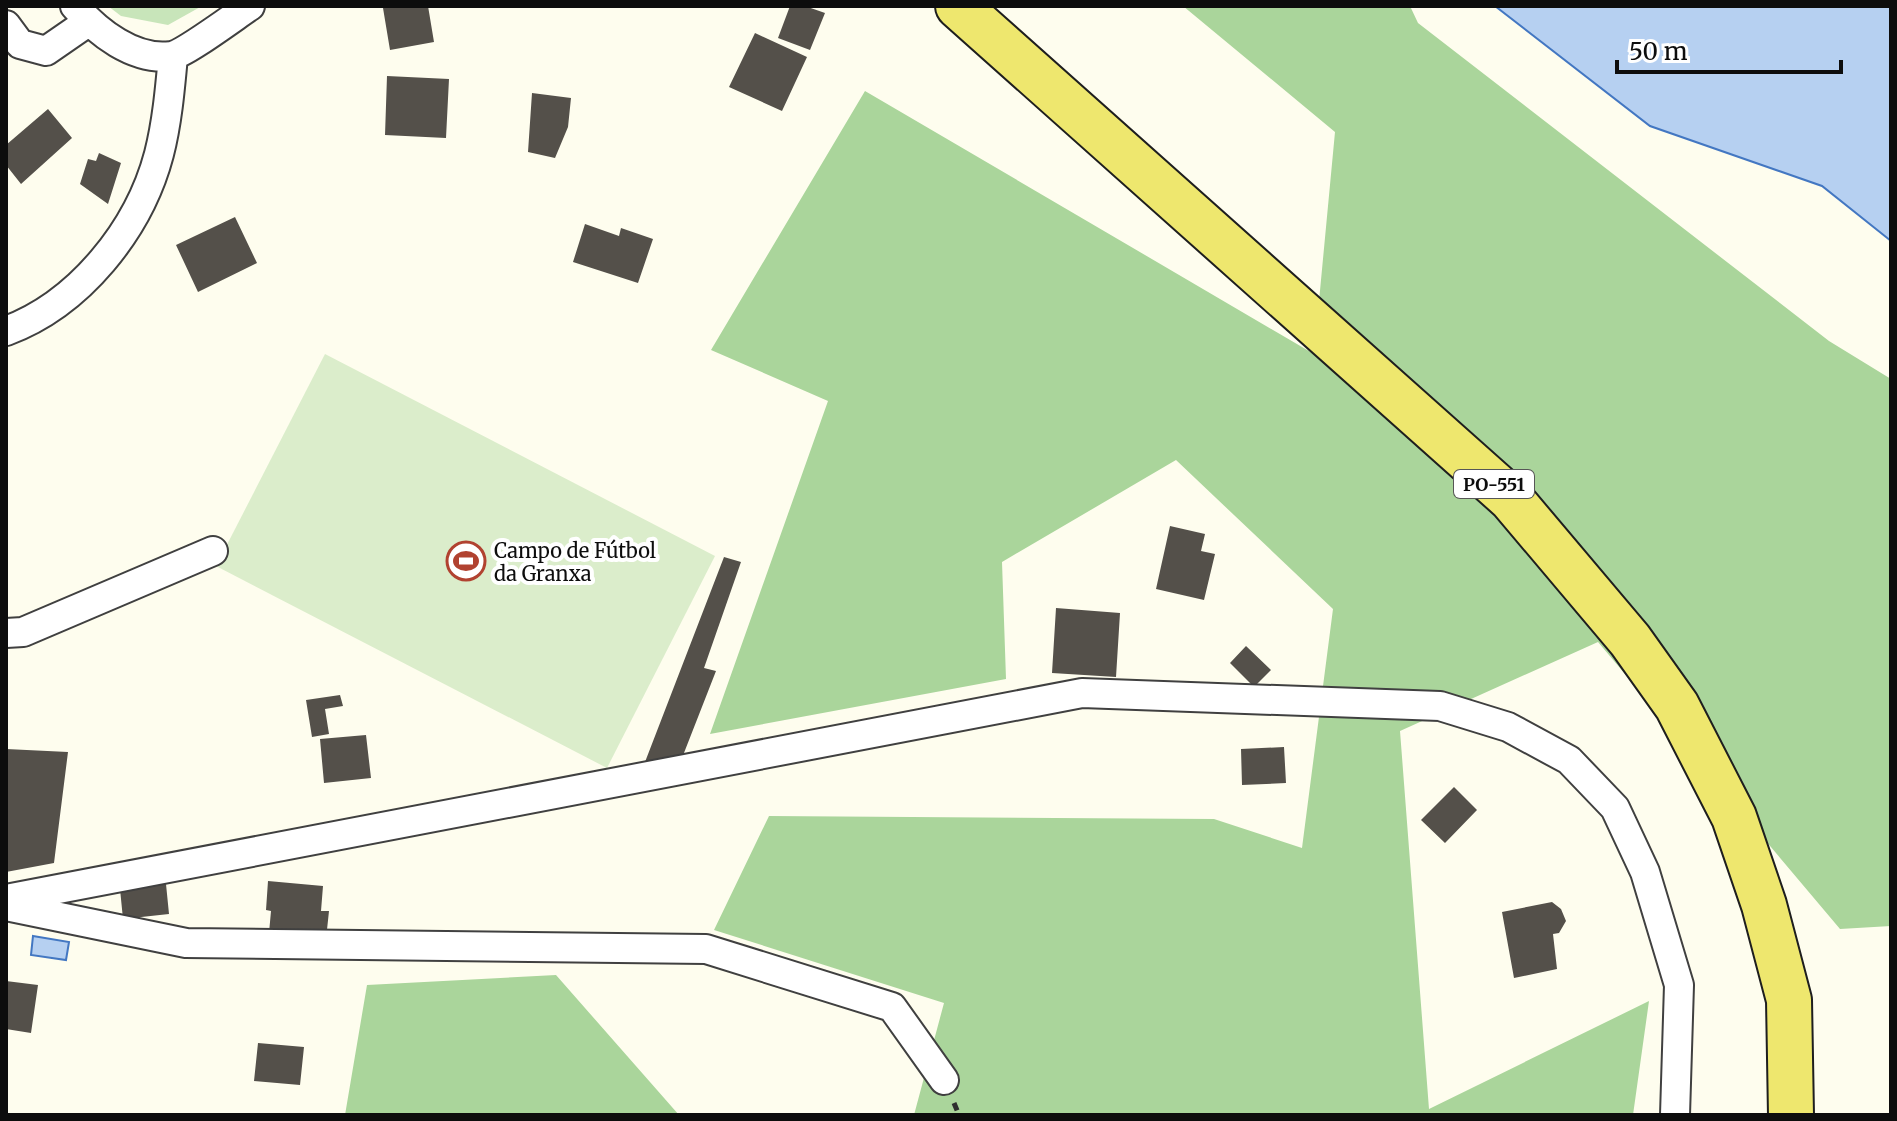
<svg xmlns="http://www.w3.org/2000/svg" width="1897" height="1121" viewBox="0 0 1897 1121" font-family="Merriweather,serif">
	<rect width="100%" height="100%" fill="#fefdee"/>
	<!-- green -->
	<path fill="#c8e5ba" d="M108,6H202L168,25L121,16Z"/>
	<!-- forest -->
	<path fill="#aad59b" d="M1183,6H1410L1418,23L1829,341L1891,379V926L1840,929L1598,642L1400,731L1429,1109L1649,1001L1633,1115H914L944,1003L714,930L769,816L1214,819L1302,848L1333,609L1176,460L1002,562L1006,679L710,734L828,401L711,350L865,91L1314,354L1335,132Z
		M556,975L679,1115H345L367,985Z"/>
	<!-- pitch -->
	<path fill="#dbedcb" d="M325,354L715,556L607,768L216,566Z"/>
	<!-- water -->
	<path fill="#b6d0f1" stroke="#4377c2" stroke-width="2" d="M1495,6H1891V241L1822,186L1650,126Z
		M33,936L69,942L66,960L31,955Z"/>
	<!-- building -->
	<path fill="#54504a" d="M395,6H428L434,42L390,50L383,8Z
		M790,6H805L825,13L810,50L778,38Z
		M755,33L807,57L782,111L729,87Z
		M387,76L449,79L446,138L385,135Z
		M532,93L571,98L568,127L555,158L528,152Z
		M48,109L72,138L21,184L6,165V145Z
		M99,153L121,163L108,204L80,184L88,159L96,161Z
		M235,217L257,263L198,292L176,245Z
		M585,224L619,236L621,228L653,239L638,283L573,262Z
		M1170,526L1205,534L1201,551L1215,554L1204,600L1156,589Z
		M724,557L741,562L704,668L716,671L682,758L645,762Z
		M1056,608L1120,613L1116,677L1052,673Z
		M1246,646L1271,670L1254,687L1230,663Z
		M340,695L343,706L325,709L329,734L312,737L306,700Z
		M366,735L371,778L324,783L320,739Z
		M1284,747L1286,783L1242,785L1241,749Z
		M6,749L68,752L54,863L6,872Z
		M1454,787L1477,810L1445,843L1421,820Z
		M268,881L323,886L321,911H329L326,939L269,933L271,911L266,910Z
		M166,884L169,914L123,919L120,889Z
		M1552,902L1561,909L1566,921L1559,933L1553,934L1557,969L1514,978L1502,912Z
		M6,981L38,985L31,1033L6,1029Z
		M258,1043L304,1047L300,1085L254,1081Z"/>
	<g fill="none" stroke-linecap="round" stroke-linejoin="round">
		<defs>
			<path id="street" d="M75,6C97,32 134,61 171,56C184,54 235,16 250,6
				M6,25L20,44L46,51L88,22
				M6,331C79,304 139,230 159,154C167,123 170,89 173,56
				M6,633L23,632L213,551
				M6,899L1082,693L1440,706L1508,727L1569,760L1615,808L1645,872L1679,985L1675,1115
				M6,906L186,943L706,949L892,1007L944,1080"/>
			<path id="primary" d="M958,6L1511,499L1630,640L1677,706L1734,817L1764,905L1789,1000L1791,1115"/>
		</defs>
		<!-- street casing -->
		<use href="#street" stroke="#404040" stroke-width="32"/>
		<!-- primary casing -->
		<use href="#primary" stroke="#1e1e1e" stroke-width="48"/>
		<!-- path -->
		<path stroke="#2f2f2f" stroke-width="5" stroke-dasharray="8 4" stroke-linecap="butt" d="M954,1103L959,1115"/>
		<!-- street -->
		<use href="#street" stroke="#fff" stroke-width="28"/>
		<!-- primary -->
		<use href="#primary" stroke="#eee76e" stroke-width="44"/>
	</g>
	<!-- icons -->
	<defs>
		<symbol id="stadium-ring" viewBox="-11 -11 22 22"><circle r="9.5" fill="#fff" stroke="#b14230" stroke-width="1.5"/><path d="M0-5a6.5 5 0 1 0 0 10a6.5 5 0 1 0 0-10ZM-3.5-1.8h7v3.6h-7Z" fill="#b14230"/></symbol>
	</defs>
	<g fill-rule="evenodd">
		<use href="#stadium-ring" x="444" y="539" width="44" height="44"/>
	</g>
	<g text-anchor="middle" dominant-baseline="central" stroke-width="8" stroke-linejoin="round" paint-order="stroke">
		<!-- shield labels -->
		<rect fill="#fff" stroke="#565656" stroke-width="2" x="1454" y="470" width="80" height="28" rx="6"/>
		<g font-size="18" font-weight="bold" fill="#0d0d0d">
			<text x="1494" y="484">PO-551</text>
		</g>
		<!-- poi labels -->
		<g font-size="20" fill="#0d0d0d" stroke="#fff" text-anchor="start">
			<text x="494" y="550">Campo de Fútbol<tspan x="494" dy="23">da Granxa</tspan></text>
		</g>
	</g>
	<!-- border -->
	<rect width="1897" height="1121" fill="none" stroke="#0d0d0d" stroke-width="16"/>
	<!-- scale -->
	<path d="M1617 60v12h224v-12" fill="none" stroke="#0d0d0d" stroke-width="4"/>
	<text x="1629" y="60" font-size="24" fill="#0d0d0d" stroke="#ffffff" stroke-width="6" paint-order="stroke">50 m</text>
</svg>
